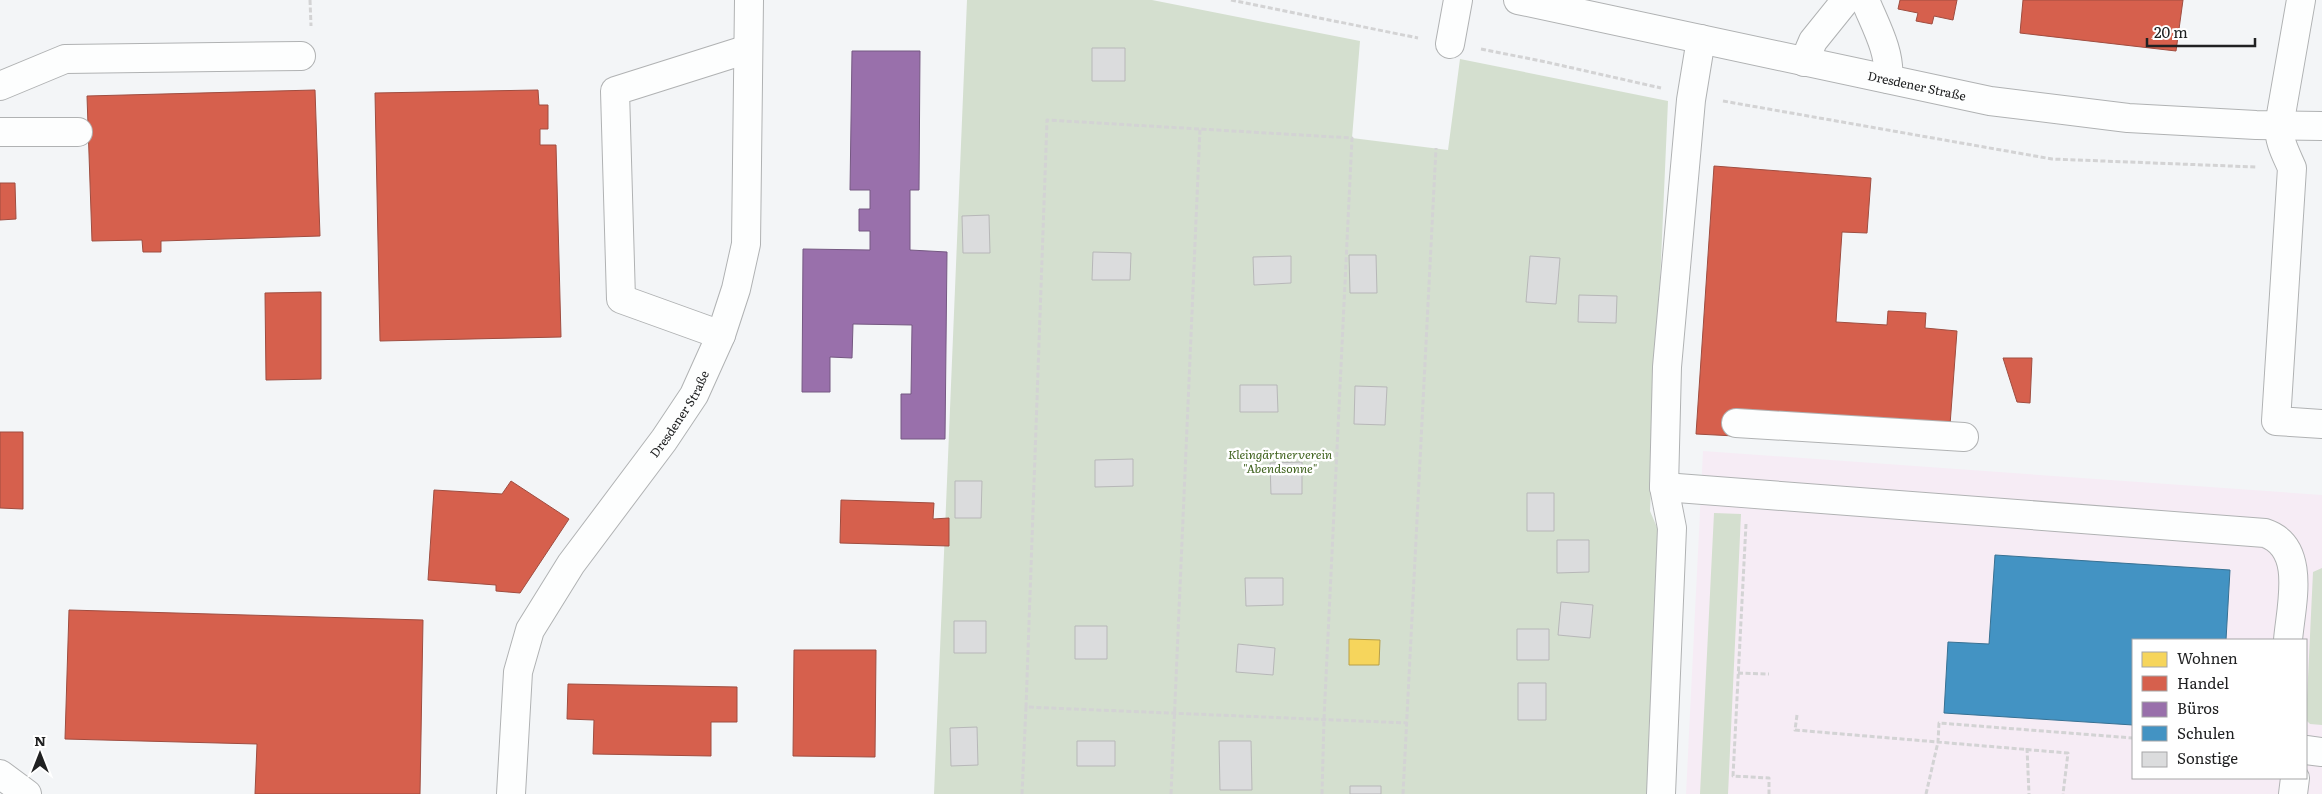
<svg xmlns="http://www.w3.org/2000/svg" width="2322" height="794" viewBox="0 0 2322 794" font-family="Literata,serif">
	<rect width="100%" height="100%" fill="#f3f5f7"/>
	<!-- education -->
	<path fill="#f6ecf5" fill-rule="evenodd" d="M1703,451L2322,495V794H1686ZM2133,640H2306V778H2133Z"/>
	<!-- green -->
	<path fill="#d4dfcf" d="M967,0H1152L1360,41L1352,138L1448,150L1460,59L1668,101L1650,511L1662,539L1652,794H934Z
		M1714,513L1741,514L1728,794H1700Z
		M2322,568V725L2310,724L2306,720L2313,572Z"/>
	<!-- homes -->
	<path fill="#f6d55c" stroke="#b69f4b" d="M1349,639L1380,640L1379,665H1349Z"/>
	<!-- shops -->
	<path fill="#d6604d" stroke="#9f4d40" d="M1900,0H1957L1953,20L1934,16L1932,24L1916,21L1918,13L1898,9Z
		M2023,0H2183L2176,51L2020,33Z
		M315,90L320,236L161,241V252H143L142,240L92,241L87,96Z
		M538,90L539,105H548V129H540V145H556L561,337L380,341L375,93Z
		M1714,166L1871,178L1867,233L1842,232L1836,322L1887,325L1888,311L1926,313L1925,328L1957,331L1950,425L1735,436L1696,434Z
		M0,183H15L16,219L0,220Z
		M321,292V379L266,380L265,293Z
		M2003,358H2032L2030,403L2017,402Z
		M0,432H23V509L0,508Z
		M511,481L569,519L520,593L496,591V585L428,580L434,490L502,494Z
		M841,500L934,503L933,519L949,518V546L840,543Z
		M69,610L423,620L420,794H255L257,744L65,739Z
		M794,650H876L875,757L793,756Z
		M568,684L737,687V722H711V756L593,754L594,720L567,719Z"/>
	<!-- offices -->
	<path fill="#9970ab" stroke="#755882" d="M852,51H920L919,190H910V250L947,252L945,439H901V394H911L912,325L853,324L852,358L830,357V392H802L803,249L870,250V231H859V209H870V190H850Z"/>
	<!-- schools -->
	<path fill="#4393c3" stroke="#387193" d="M1995,555L2230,570L2226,640H2133V725L1944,713L1948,642L1989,644Z"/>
	<!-- building -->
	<path fill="#dbdcdd" stroke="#b7b7b8" d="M1092,48H1125V81H1092Z
		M989,215L990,253H963L962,216Z
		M1093,252L1131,253L1130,280H1092Z
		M1349,255H1376L1377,293H1350Z
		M1291,256V283L1254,285L1253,257Z
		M1530,256L1560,258L1556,304L1526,302Z
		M1579,295L1617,296L1616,323L1578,322Z
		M1240,385H1277L1278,412H1240Z
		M1355,386L1387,387L1385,425L1354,424Z
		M1133,459V486L1095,487V460Z
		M1302,462V494H1271L1270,463Z
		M955,481H982L981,518H955Z
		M1527,493H1554V531H1527Z
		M1557,540H1589V572L1557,573Z
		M1245,578H1283V605L1246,606Z
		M1561,602L1593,605L1590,638L1558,635Z
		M954,621H986V653H954Z
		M1075,626H1107V659H1075Z
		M1517,629H1549V660H1517Z
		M1238,644L1275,648L1273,675L1236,672Z
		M1518,683H1546V720H1518Z
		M977,727L978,765L951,766L950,728Z
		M1077,741H1115V766H1077Z
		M1219,741H1251L1252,790H1220Z
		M1350,786H1381V794H1350Z"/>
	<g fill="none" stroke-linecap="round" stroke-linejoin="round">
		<defs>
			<g id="minor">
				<path d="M1865,0C1875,25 1891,52 1888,79"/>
				<path d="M2301,0L2279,126C2279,142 2286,154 2292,168L2276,421L2322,424"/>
				<path d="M1450,44L1458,0"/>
				<path d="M1804,62L1813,41L1846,0"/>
				<path d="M0,86L65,59L301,56"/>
				<path d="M0,132H78"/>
				<path d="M721,335L621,299L615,91L748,49"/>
				<path d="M1736,423L1964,437"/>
				<path d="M1664,487L2265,533C2307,547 2291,605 2288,640"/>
				<path d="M2306,750L2322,752"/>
				<path d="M0,774L27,794"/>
				<path id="s1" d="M511,794L518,672L530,630L571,564L664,440L694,395L721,335L736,289L746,244L749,0"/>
				<path d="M1661,794L1672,528L1664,487L1667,367L1691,100L1701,39"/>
				<path d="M2293,794L2295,778"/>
			</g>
			<g id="major">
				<path id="s2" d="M1518,0L1990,101L2128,118L2256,125L2322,126"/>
			</g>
		</defs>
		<!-- minor casing -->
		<use href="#minor" stroke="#b0b2b3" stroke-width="30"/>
		<!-- major casing -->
		<use href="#major" stroke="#b0b2b3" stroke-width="30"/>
		<!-- path -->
		<path stroke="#d3d3d4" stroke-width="3" stroke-dasharray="5 2.5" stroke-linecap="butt" d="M310,0L311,26
			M1231,0L1418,38
			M1481,49L1546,62L1661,88
			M1723,101L2052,159L2256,167
			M1746,524L1733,776L1769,778V794
			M1738,673L1769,674
			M1797,715L1795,730L2068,753L2063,794
			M2027,748L2029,794
			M1022,794L1026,707
			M1171,794L1200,129
			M1322,794L1324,719L1352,138L1047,120L1026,707L1407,723
			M1403,794L1436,148
			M1926,794L1938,742L1939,723L2133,738"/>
		<!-- minor -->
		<use href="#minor" stroke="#fdfefe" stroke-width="28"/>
		<!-- major -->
		<use href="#major" stroke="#fdfefe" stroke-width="28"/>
	</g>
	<g text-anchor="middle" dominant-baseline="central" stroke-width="5" stroke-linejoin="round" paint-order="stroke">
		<!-- street labels -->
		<g font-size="12" fill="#202122" stroke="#fff">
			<text stroke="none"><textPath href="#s2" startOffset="408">Dresdener Straße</textPath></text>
			<text stroke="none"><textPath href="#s1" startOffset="429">Dresdener Straße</textPath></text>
		</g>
		<!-- park labels -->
		<g font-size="12" font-style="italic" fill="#40631f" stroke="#fff">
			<text x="1280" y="454">Kleingärtnerverein<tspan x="1280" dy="14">"Abendsonne"</tspan></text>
		</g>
	</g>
	<!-- legend -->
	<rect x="2132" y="639" width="175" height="140" fill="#ffffff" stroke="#a6a6a7"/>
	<rect x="2142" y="652" width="25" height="15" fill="#f6d55c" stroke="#a6a6a7"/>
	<text x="2177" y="664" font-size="15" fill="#202122">Wohnen</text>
	<rect x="2142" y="676" width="25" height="15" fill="#d6604d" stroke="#a6a6a7"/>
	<text x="2177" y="689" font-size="15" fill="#202122">Handel</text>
	<rect x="2142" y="702" width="25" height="15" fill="#9970ab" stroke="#a6a6a7"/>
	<text x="2177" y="714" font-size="15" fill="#202122">Büros</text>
	<rect x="2142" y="726" width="25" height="15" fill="#4393c3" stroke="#a6a6a7"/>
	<text x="2177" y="739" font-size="15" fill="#202122">Schulen</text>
	<rect x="2142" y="752" width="25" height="15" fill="#dbdcdd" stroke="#a6a6a7"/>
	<text x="2177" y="764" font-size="15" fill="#202122">Sonstige</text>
	<!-- north arrow -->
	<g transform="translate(40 754)" stroke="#ffffff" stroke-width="4" paint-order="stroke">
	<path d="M0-4L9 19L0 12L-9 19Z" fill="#202122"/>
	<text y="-8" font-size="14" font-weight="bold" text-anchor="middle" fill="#202122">N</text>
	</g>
	<!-- scale -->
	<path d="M2147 38v8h108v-8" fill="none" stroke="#202122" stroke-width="2.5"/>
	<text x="2154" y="38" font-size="15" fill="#202122" stroke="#ffffff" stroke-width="4" paint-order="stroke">20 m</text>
</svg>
